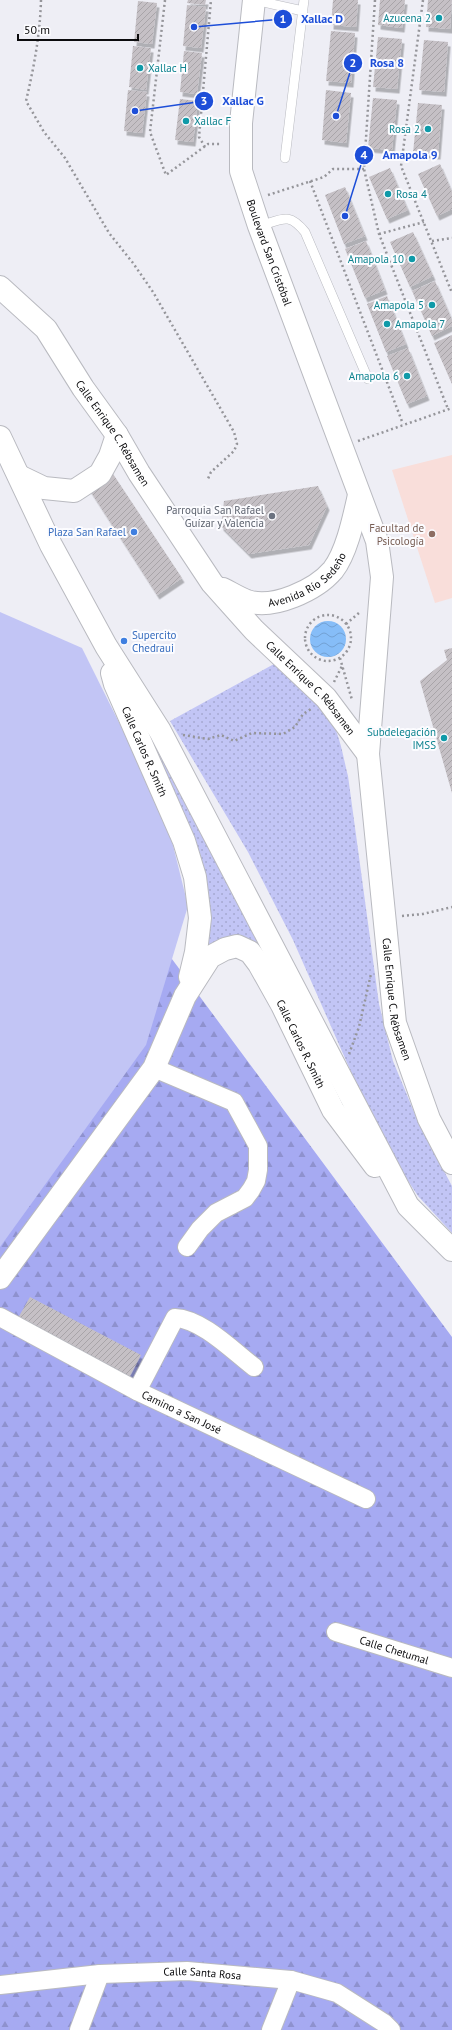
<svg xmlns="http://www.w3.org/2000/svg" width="452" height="2030" viewBox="0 0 452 2030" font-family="'PT Sans',sans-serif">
	<defs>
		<pattern id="grass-dots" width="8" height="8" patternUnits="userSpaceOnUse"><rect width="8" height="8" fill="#c2c5f5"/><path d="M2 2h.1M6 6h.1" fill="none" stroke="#a5a8d1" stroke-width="1.8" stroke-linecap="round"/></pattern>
		<pattern id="forest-firs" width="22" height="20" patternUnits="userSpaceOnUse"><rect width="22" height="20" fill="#a6aaf2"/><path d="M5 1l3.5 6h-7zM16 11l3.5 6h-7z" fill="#8e91ce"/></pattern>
		<pattern id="water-waves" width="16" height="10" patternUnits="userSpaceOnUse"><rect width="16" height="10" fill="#86bdf8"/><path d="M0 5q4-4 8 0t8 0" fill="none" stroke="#72a1d3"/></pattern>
		<pattern id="building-hatch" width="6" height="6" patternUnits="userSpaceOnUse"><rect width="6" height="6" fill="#c5c0c5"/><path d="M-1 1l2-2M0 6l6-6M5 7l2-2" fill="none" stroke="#a8a4a8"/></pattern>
		<filter id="shadow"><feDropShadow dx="2.5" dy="4.5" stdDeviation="0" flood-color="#0004"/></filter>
	</defs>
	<rect width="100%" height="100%" fill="#eeeef5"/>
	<!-- education -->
	<path fill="#f9deda" d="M452,455V598L435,603L392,470Z"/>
	<!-- grass -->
	<path fill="url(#grass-dots)" d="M274,664C292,681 314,697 329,717C340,733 343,757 348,776L379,1004L393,1061L419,1124L452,1186V1233L418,1196L381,1140L293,940L248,852L170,721Z
		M121,679L350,1111L345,1112L259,948H205L187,822L155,748Z"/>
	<!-- forest -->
	<path fill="url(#forest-firs)" d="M0,713L149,928L452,1337V2030H0Z"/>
	<!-- park -->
	<path fill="#c2c5f5" d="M0,612L82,648L166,817L188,906L146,1045L0,1247Z"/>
	<!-- water -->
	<path fill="url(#water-waves)" d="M310 639a18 18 0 1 1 36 0a18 18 0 1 1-36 0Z"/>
	<!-- building -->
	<path fill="url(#building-hatch)" filter="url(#shadow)" d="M188,0H206L205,5L187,3Z
		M333,0H358L356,27L331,25Z
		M380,0H405L402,28L378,25Z
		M428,0H452L450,29L426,27Z
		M138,1L157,3L152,44L134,42Z
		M187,5L206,7L201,48L183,46Z
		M331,31L355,33L351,83L326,81Z
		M378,37L402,39L397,89L373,87Z
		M424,40L448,42L444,92L419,90Z
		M133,46L151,48L146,90L129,87Z
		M184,51L202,53L197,94L180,92Z
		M128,90L147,92L142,133L124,131Z
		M326,90L351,93L346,143L322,140Z
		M373,98L397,100L392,150L368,148Z
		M180,99L198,101L193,142L175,140Z
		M418,103L442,105L438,155L413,153Z
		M440,164L452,192V209L437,216L418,174Z
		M390,168L408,210L387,219L369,177Z
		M345,187L365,236L344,244L325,195Z
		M413,232L433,276L410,287L390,242Z
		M366,241L385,290L365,298L345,249Z
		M435,281L452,320V326L432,336L412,291Z
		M387,296L406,344L386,352L367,304Z
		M452,335V384L434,343Z
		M408,348L427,396L407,404L387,356Z
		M111,471L182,578L157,595L87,486Z
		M318,486L327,506L309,545L249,554L221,526L224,501Z
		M452,648V793L420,681L447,660L444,650Z
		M30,1297L141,1355L126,1384L14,1325Z"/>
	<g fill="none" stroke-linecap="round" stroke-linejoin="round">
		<defs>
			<path id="lane" d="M254,0L303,11
				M285,158L304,0
				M259,226C282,220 288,211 305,232L368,379"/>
			<g id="street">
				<path d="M154,1068L234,1102L258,1146V1170L256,1181L251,1190L245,1198L216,1213L200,1229L187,1247"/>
				<path id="s1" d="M0,1317L137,1391L366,1499"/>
				<path d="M137,1391L175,1318C202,1319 233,1351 254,1367"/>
				<path id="s2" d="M336,1632L452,1668"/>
				<path id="s3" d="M0,1985L100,1974L187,1971L291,1980L337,1993L384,2023L391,2030"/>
				<path d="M79,2030L100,1974"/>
				<path d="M271,2030L291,1980"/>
			</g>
			<g id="secondary">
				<path id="s4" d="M254,0L241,123V171L259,226L377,541L382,577L368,754L395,1023L429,1119L452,1163"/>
				<path id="s5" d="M0,287L46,329L83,388L117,435L139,473L212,583L254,630L326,698L368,754"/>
				<path d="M0,437L51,545L106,646L160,731L408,1206L452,1250"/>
				<path d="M19,476L44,488L74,491L100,474L110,456L117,435"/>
				<path id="s6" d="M223,589C231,593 239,598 247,601C273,610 316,590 333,570C347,552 354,517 359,495"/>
				<path id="s7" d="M112,673L115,684L184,841L195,877L200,918L196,952L190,977"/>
				<path id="s8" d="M0,1278L154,1068L185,996L210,957L225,949L237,946L250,952L259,964L282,1005L333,1110L375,1166"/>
			</g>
		</defs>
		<!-- lane casing -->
		<use href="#lane" stroke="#b9bac0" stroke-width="10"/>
		<!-- street casing -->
		<use href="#street" stroke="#b9bac0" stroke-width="20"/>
		<!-- secondary casing -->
		<use href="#secondary" stroke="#b9bac0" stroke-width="24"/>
		<!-- path -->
		<path stroke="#95959a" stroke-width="2.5" stroke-dasharray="2 3" stroke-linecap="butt" d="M41,0C40,35 34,67 26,101L44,132L65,158L109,233L133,263L153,292L234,432L237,444L234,451L211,472L207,481
			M165,0L150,132L166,175L208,144H222
			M375,0L364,169L379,234L448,409
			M423,0L401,166L452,293
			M205,147L199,137L211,0
			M310,181L403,424
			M268,195L324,177L333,169H364
			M379,234L424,222
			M432,241L452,238
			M358,441L452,408
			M305 638a23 23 0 1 1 46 0a23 23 0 1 1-46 0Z
			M346,624L360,612
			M340,658L352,700
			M334,682L342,666
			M183,735L208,739L221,735L234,741L252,733L283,734L295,727L303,714L311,709
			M402,916L423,914L452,907
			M349,1054L359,1027L371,974"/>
		<!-- lane -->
		<use href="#lane" stroke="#fff" stroke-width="9"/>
		<!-- street -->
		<use href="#street" stroke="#fff" stroke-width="18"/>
		<!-- secondary -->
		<use href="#secondary" stroke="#fff" stroke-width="22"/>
	</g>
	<!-- markers -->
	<g fill="#0f9aa8" stroke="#fcfcff" stroke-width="1.5">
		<circle cx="439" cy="18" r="4"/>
		<circle cx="140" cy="68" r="4"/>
		<circle cx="186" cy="121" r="4"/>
		<circle cx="428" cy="129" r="4"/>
		<circle cx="388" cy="194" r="4"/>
		<circle cx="412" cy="259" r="4"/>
		<circle cx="432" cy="305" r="4"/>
		<circle cx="387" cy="324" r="4"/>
		<circle cx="407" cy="376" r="4"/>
		<circle cx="444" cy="738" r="4"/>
	</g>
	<circle fill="#6b7280" stroke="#fcfcff" stroke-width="1.5" cx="272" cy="516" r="4"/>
	<g fill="#3f7fe0" stroke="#fcfcff" stroke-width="1.5">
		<circle cx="134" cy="532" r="4"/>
		<circle cx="124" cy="641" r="4"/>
	</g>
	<circle fill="#8d6e63" stroke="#fcfcff" stroke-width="1.5" cx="432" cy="534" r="4"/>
	<g text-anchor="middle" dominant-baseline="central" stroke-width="4" stroke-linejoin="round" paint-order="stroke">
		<!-- culture labels -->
		<g font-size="11" fill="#0d838f" stroke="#fcfcff" text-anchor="end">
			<text x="431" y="18">Azucena 2</text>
			<text x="148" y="68" text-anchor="start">Xallac H</text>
			<text x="194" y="121" text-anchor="start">Xallac F</text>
			<text x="420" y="129">Rosa 2</text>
			<text x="396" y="194" text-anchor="start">Rosa 4</text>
			<text x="404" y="259">Amapola 10</text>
			<text x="424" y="305">Amapola 5</text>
			<text x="395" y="324" text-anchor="start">Amapola 7</text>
			<text x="399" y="376">Amapola 6</text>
			<text x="436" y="732">Subdelegación<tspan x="436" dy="13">IMSS</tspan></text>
		</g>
		<!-- street labels -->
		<g font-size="11" fill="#0b0b0d" stroke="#fcfcff">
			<text stroke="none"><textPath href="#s4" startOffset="258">Boulevard San Cristóbal</textPath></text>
			<text stroke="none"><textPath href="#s5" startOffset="186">Calle Enrique C. Rébsamen</textPath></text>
			<text stroke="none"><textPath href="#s6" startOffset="95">Avenida Río Sedeño</textPath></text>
			<text stroke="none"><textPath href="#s5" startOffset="510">Calle Enrique C. Rébsamen</textPath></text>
			<text stroke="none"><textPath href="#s7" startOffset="85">Calle Carlos R. Smith</textPath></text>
			<text stroke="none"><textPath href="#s4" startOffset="1027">Calle Enrique C. Rébsamen</textPath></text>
			<text stroke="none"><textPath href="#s8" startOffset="534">Calle Carlos R. Smith</textPath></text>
			<text stroke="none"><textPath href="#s1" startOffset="205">Camino a San José</textPath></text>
			<text stroke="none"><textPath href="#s2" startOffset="61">Calle Chetumal</textPath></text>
			<text stroke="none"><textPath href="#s3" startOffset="203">Calle Santa Rosa</textPath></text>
		</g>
		<!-- worship labels -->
		<g font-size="11" fill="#5b616d" stroke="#fcfcff" text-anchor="end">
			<text x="264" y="510">Parroquia San Rafael<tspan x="264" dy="13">Guízar y Valencia</tspan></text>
		</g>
		<!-- education labels -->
		<g font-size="11" fill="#785e54" stroke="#fcfcff" text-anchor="end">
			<text x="424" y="528">Facultad de<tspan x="424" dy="13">Psicología</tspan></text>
		</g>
		<!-- shop labels -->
		<g font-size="11" fill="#366cbe" stroke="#fcfcff" text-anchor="end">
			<text x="126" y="532">Plaza San Rafael</text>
			<text x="132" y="635" text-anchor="start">Supercito<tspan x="132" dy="13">Chedraui</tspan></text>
		</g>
	</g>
	<!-- callouts -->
	<path fill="none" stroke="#1d4ed8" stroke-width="1.5" d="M194 27L283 19M336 116L353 63M135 111L204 101M345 216L364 155"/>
	<g fill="#1d4ed8" stroke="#fcfcff" stroke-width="1.5">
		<circle cx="194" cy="27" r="4"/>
		<circle cx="336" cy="116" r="4"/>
		<circle cx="135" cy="111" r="4"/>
		<circle cx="345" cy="216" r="4"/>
		<circle cx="283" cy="19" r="10"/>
		<circle cx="353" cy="63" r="10"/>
		<circle cx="204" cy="101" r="10"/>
		<circle cx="364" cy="155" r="10"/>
	</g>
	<g font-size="12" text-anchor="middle" font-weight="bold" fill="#fff">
		<text x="283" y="23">1</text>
		<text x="353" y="67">2</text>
		<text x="204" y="105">3</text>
		<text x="364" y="159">4</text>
	</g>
	<g font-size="12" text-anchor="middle" font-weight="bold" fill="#1d4ed8" stroke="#fcfcff" stroke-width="4" stroke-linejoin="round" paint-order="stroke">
		<text x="322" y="23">Xallac D</text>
		<text x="387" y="67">Rosa 8</text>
		<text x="243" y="105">Xallac G</text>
		<text x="410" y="159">Amapola 9</text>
	</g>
	<!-- scale -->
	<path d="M18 34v6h120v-6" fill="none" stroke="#0b0b0d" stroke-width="2"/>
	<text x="24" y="34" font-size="12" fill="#0b0b0d" stroke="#fcfcff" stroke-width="3" paint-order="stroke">50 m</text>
</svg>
